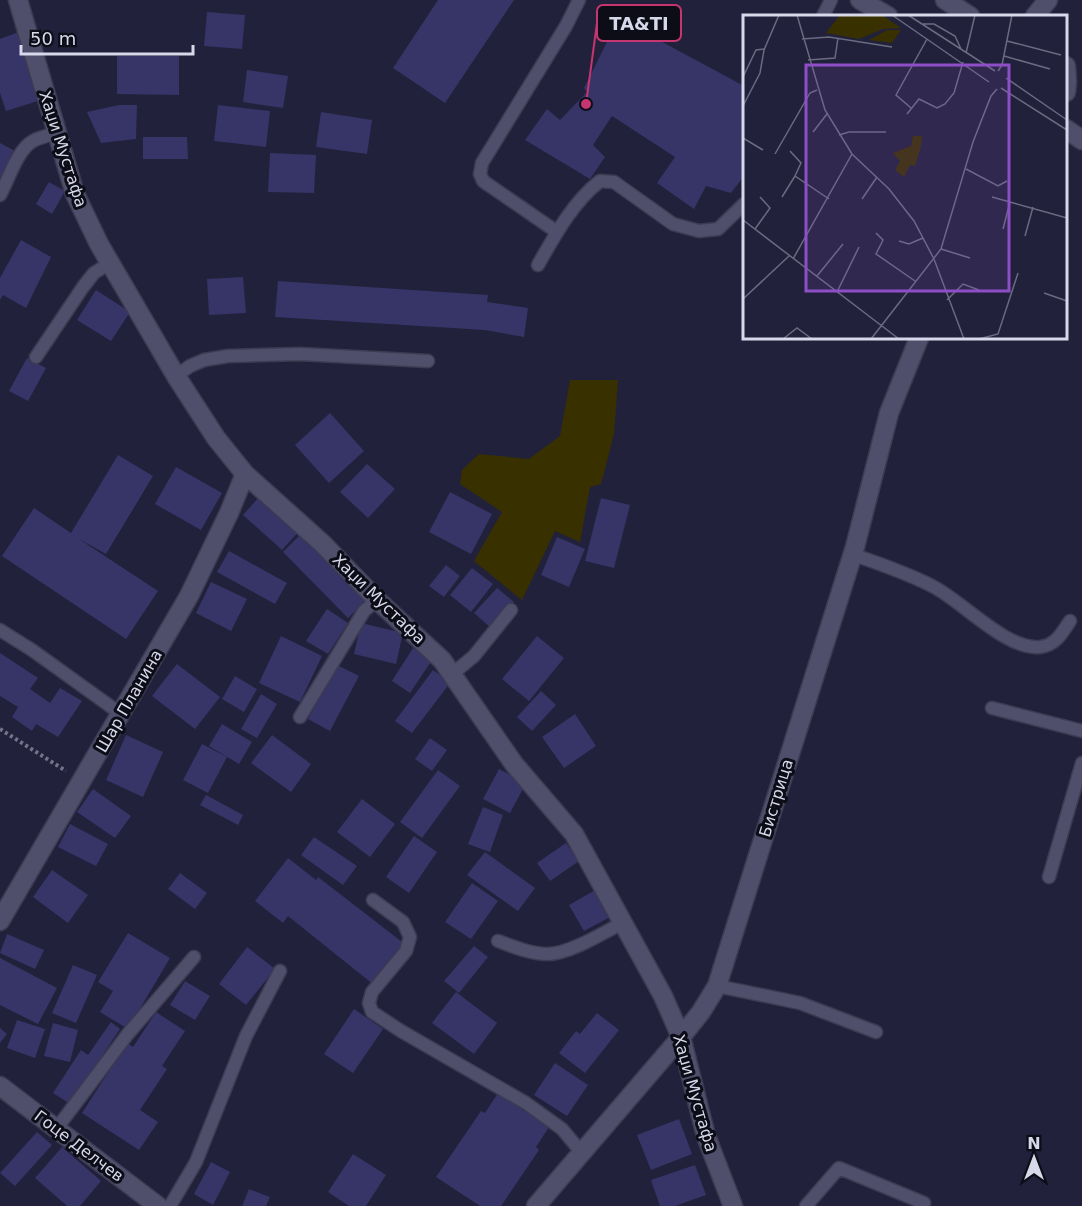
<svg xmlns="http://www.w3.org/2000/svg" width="1082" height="1206" viewBox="0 0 1082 1206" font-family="'DejaVu Sans',sans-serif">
	<rect width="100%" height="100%" fill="#22213b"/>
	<!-- green -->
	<path fill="#393000" d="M570,380H618L614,434L601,484L590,487L580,542L555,531L522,600L474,561L502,512L460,484L462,470L479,454L529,459L560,436Z"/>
	<!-- building -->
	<path fill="#373467" d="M438,0H514L445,103L393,68Z
		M207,12L245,15L242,49L204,46Z
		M613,30H640L744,86V176L731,193L706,186L694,209L657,183L675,157L612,116L593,145L605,157L590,179L525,140L547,109L560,120L587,92L584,88Z
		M19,32L41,100L6,111L0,93V39Z
		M117,56H179V95L117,94Z
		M247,70L288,76L283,108L243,102Z
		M119,105H137L136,139L101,143L87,112Z
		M218,105L270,111L266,147L214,141Z
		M321,112L372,120L367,154L316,147Z
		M143,137H187L188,159H143Z
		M0,143L17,152L0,187Z
		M270,153L316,155L314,193L268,192Z
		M49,182L65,191L52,214L36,204Z
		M21,240L51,257L26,308L3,295L0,300V278Z
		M243,277L246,313L209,315L207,279Z
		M278,281L488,295L487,302L528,308L524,337L485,330L275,317Z
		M96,290L130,312L111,341L77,320Z
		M27,358L46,368L28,401L9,391Z
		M330,413L364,451L329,483L295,445Z
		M118,455L153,476L106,554L79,539L158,591L126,639L2,556L34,508L71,533Z
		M367,464L395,489L368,518L340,492Z
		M176,467L222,493L201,530L155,504Z
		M450,492L492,514L471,554L429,532Z
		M261,495L300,530L282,550L243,515Z
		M601,498L630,505L614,568L585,561Z
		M305,530L370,597L348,618L283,552Z
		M557,537L585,549L569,587L541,575Z
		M229,551L287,583L275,604L217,572Z
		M446,565L460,576L444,597L429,586Z
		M472,568L493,584L471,612L450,595Z
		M211,582L247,599L231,631L196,613Z
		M497,588L514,602L491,628L474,613Z
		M327,609L348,623L328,654L306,641Z
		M361,623L403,633L396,664L354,654Z
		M281,636L322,656L300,702L259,683Z
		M537,636L564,658L529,701L502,679Z
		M413,648L432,660L410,693L392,681Z
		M0,653L38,678L30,689L50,703L60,688L82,701L58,737L36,724L32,731L12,717L18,707L0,696Z
		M177,664L220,697L195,729L152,696Z
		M337,665L359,676L330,731L308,719Z
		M433,670L450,683L412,733L395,721Z
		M235,676L257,689L244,712L222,699Z
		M541,691L556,705L532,731L517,717Z
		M261,694L277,704L257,738L241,729Z
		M575,714L596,746L564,768L542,737Z
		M222,724L252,742L239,764L209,746Z
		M126,735L163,752L143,797L106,780Z
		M272,735L311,764L291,792L251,763Z
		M430,738L447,750L432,771L415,759Z
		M202,744L227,757L208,793L183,780Z
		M499,769L526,783L510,813L483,799Z
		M438,770L460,786L422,838L400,822Z
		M93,789L131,816L115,838L77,812Z
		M206,795L243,815L238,825L200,805Z
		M362,799L395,824L370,857L337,832Z
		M483,807L503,815L490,852L468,844Z
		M70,824L108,844L96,866L58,847Z
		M414,836L437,852L409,893L386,877Z
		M314,837L357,866L343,885L301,855Z
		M566,843L579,861L550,881L537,863Z
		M485,852L535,888L518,911L467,875Z
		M288,858L316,880L318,877L406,945L374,985L288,916L283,923L255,901Z
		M52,870L88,895L68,923L33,897Z
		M180,873L207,893L195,909L168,889Z
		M472,883L498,901L471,939L445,922Z
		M597,889L612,916L584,931L569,905Z
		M128,933L170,958L128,1029L100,1012L113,991L98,982Z
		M7,934L44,950L35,969L0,953Z
		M474,946L488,957L459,993L444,981Z
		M247,947L275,969L246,1005L219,984Z
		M0,958L57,988L38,1024L0,1005Z
		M73,965L97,975L76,1023L52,1013Z
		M185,981L210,996L195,1020L170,1005Z
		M456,992L497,1023L474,1054L432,1023Z
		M354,1009L383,1029L353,1073L324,1054Z
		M156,1012L185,1031L162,1066L167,1069L140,1110L158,1122L139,1150L82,1113L127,1043L133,1047Z
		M597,1013L619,1030L585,1073L559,1053L576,1031L580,1034Z
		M17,1020L45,1029L35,1058L7,1048Z
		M111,1022L120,1029L70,1104L53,1093L81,1050L88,1055Z
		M53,1023L78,1030L70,1062L44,1056Z
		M0,1028L7,1034L0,1043Z
		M555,1063L588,1085L567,1116L534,1095Z
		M498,1093L549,1127L536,1147L539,1150L501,1206H480L436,1177L481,1111L485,1113Z
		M679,1119L692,1154L651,1170L637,1135Z
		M37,1132L52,1145L15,1186L0,1173Z
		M62,1147L101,1181L80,1206H67L35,1178Z
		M353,1154L386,1175L366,1206H349L328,1192Z
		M211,1162L230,1172L213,1205L194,1194Z
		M695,1165L706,1195L675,1206H660L651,1180Z
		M249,1189L270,1197L266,1206H242Z"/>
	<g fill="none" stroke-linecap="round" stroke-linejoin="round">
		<defs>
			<path id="lane" d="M823,16L831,0
				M0,195C9,179 17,150 33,141C40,137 50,135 57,133
				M557,232L483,181L480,174L482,163L566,26L579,0
				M538,265C555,235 573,202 600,181L614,182L673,224L699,231L718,229L744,204
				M36,357L83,287L94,273L110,263
				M176,376L190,366L204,360L228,356L300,354L428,361
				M852,554C879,564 908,573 934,587C963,602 1006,650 1040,647C1056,645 1062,633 1070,621
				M0,630L32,650L121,714
				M451,675L474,656L511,610
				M992,708L1082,731
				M300,717L364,611L377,600
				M1049,877L1082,763
				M373,900L403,922L410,937L406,951L372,992L369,1003L372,1012L401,1031L526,1103L562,1129L582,1153
				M498,941C514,947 531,954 548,954C569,954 603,933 622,923
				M717,986L800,1003L876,1032
				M57,1128L127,1035L194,957
				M170,1206L196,1162L246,1036L280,971
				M806,1206L839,1168L924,1203"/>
			<path id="street" d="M18,0L75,194L99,244L176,376L216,438L245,474L323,544L377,600L442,660L514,764L574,834L663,996L681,1037L706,1136L733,1206
				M1035,16L1048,0
				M0,921L189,596L229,513L245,474
				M0,1086L158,1206
				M536,1206L681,1037L701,1012L717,986L855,547L889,413L919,338"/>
			<path id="secondary" d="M860,0L888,16
				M945,0L970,16
				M1066,66L1067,82L1066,92
				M1066,129L1082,140"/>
		</defs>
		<!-- lane casing -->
		<use href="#lane" stroke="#3d3b52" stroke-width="15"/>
		<!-- street casing -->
		<use href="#street" stroke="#3d3b52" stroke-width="21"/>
		<!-- secondary casing -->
		<use href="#secondary" stroke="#3d3b52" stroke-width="21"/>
		<!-- path -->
		<path stroke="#737389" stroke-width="4" stroke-dasharray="3 3" stroke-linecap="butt" d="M0,729L66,771"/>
		<!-- lane -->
		<use href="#lane" stroke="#4f4f6c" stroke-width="12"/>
		<!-- street -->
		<use href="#street" stroke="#4f4f6c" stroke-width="18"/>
		<!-- secondary -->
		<use href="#secondary" stroke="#4f4f6c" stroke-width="18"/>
	</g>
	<g text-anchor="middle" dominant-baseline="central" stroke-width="6" stroke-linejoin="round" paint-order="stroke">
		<!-- street labels -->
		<g font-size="16" fill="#d7d8ea" stroke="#0d0d18">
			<text transform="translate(63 149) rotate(72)">Хаџи Мустафа</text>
			<text transform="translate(379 599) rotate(44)">Хаџи Мустафа</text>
			<text transform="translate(129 701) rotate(-60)">Шар Планина</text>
			<text transform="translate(776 798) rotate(-73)">Бистрица</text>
			<text transform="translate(695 1093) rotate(74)">Хаџи Мустафа</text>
			<text transform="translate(79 1146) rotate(37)">Гоце Делчев</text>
		</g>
	</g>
	<!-- overview -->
	<g transform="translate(743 15)">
		<rect width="324" height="324" fill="#22213b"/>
		<path d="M97,0H139L158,13L140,14L116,24L83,18ZM144,15H158L149,28L126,25ZM170,121H179L178,131L172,151L167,150L161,162L152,155L157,146L150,138L168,131Z" fill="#393000"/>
		<path fill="none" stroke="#6a6a81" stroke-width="1.5" d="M54,0L82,95L109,139L146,174L171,206L191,244L221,324M149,0L246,67M165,0L252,56M179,9H191L212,21L218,34M59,24L86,22L149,32M264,26L318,40M223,38L232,0M261,41L307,54M65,45L92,43L95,23M255,56L259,50L269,0M0,62L13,35L21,34M263,63L324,105M258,73L324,115M0,91L17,58L21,35L36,0M168,93L153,80L184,24M164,99L176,84L194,93L202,89L211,78L220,47M70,117L84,99M96,120L106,117H143M0,123L20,135M47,136L58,148L52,161L86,184M32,139L67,78L74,75M223,154L255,171L264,166M39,182L52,161M249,182L324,203M119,184L134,162M0,205L156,324M12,214L27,193L17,182M260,214L267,187M133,218L140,225L133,239L172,266M282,221L290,192M156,226L166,229L180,223M198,234L227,243M50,244L109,139M74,261L100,229M94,277L116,232M301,278L324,286M0,284L46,241M204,285L220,269L236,275M40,324L54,313L69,324M128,324L198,234L230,127L248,81L254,74M236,324L255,319L275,258"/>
		<path fill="#8d4ec8" fill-opacity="0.15" stroke="#8d4ec8" stroke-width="3" d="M63,50H266V276H63Z"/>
		<rect width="324" height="324" fill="none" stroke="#d7d8ea" stroke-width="3"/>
	</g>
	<!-- callouts -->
	<path fill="none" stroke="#c53570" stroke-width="2" d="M586 104L597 23"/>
	<circle fill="#c53570" stroke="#0d0d18" stroke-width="2" cx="586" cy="104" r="6"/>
	<rect fill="#0d0d18" stroke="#c53570" stroke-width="2" x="597" y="5" width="84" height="36" rx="6"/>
	<g font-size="18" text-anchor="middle" font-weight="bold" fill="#d7d8ea">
		<text x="639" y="30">TA&amp;TI</text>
	</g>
	<!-- north arrow -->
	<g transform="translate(1034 1158)" stroke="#0d0d18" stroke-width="4.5" paint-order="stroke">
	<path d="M0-4.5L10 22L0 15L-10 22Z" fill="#d7d8ea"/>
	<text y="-9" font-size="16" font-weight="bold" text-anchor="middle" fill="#d7d8ea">N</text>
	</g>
	<!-- scale -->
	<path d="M21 45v9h172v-9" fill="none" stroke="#d7d8ea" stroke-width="3"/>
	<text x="30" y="45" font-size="18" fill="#d7d8ea" stroke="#0d0d18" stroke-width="4.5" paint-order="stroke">50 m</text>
</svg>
